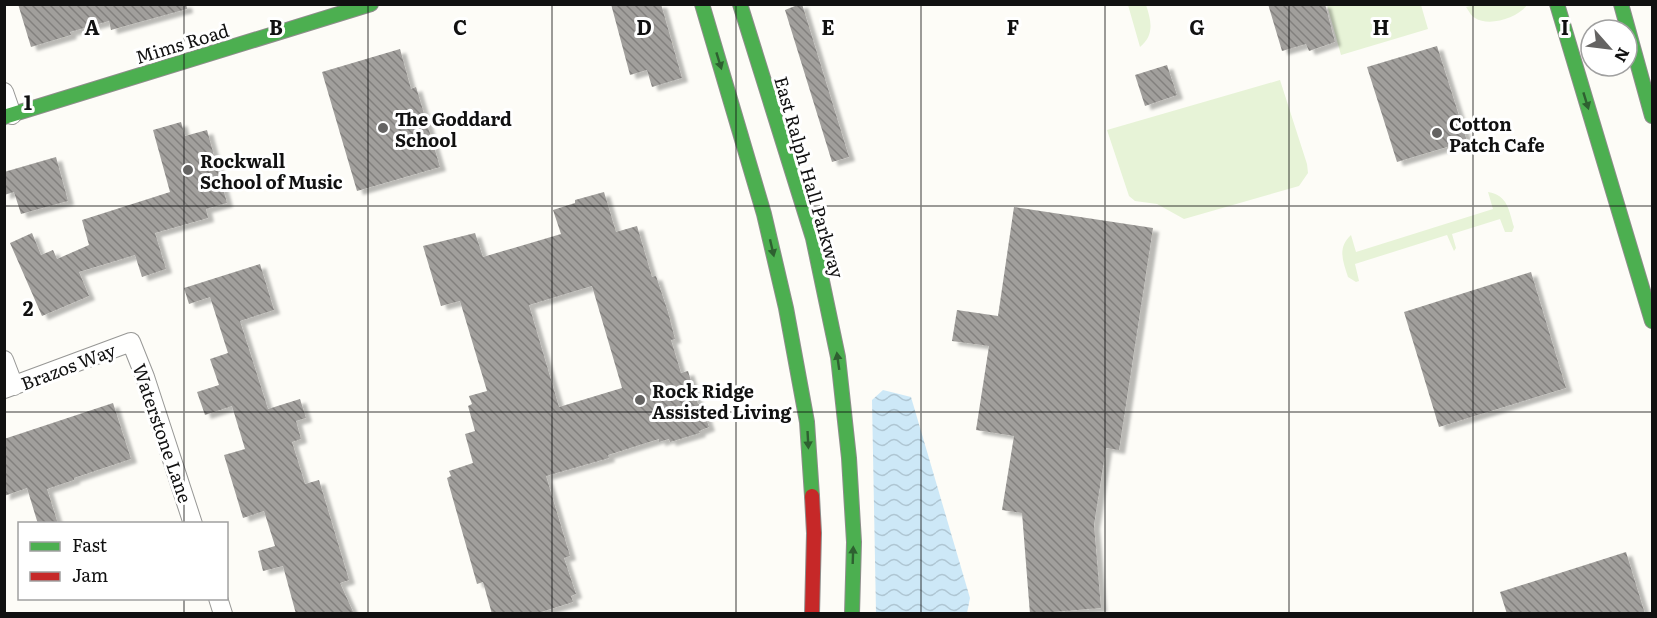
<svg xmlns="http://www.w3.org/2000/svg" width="1657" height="618" viewBox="0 0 1657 618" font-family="Literata,serif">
	<defs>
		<pattern id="water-waves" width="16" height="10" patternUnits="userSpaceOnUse" patternTransform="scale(1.5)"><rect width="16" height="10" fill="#cde8f7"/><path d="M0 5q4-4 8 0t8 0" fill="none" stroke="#afc6d3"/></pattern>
		<pattern id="building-back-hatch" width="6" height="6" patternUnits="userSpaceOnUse" patternTransform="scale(1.5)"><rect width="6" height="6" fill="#a19f9c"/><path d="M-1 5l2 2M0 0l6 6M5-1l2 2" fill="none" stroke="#82807e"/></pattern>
		<filter id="shadow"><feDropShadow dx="6" dy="4" stdDeviation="1.5" flood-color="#0004"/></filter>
	</defs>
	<rect width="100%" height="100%" fill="#fdfcf7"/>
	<!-- grass -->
	<path fill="#e7f3d7" d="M1128,5H1146C1151,20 1155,35 1140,47Z
		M1327,5H1421L1428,29L1341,55Z
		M1474,5V4L1527,5C1518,18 1489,27 1475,18C1471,16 1469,11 1466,7Z
		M1280,80L1307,164L1308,173L1299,186L1184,219L1157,204L1135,201L1129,196L1107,130Z
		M1488,192C1508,195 1509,211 1514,227L1512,232H1505L1500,219L1452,234L1456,248L1454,251L1447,235L1355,264L1359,281L1356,282L1348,277C1343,261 1337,248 1351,235L1356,252L1493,209Z"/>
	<!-- water -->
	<path fill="url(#water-waves)" d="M883,390L911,397L970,598L967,613H876L872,400Z"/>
	<!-- building -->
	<path fill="url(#building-back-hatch)" fill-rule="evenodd" filter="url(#shadow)" d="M18,4H186L187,9L111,30L109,21L70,32L71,35L31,47Z
		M611,4H661L682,78L652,87L647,70L630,75Z
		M800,4H802L849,157L832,162L785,10Z
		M1268,4H1325L1335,42L1309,51L1306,44L1282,51Z
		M1437,46L1467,141L1397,162L1367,67Z
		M400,49L411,89L416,87L440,167L357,191L322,72Z
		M1167,65L1177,95L1145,106L1135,75Z
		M181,122L185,136L207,130L227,203L206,209L208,218L155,233L166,269L142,277L135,255L79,272L89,296L42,316L10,243L32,233L41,255L53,250L57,259L89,245L82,220L170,192L153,130Z
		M56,157L68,201L21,214L14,192L4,195V172Z
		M604,192L616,232L637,226L652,277L656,276L668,312L675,339L671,340L681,373L688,371L698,404L701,403L709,427L699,431L700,433L670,442L669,439L659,442V439L608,455L609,458L546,476L570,556L564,558L576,594L571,596L573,602L535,614H492L483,582L477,584L447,478L451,476L449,471L473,463L465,434L475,431L468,406L472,404L469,396L487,391L460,301L441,306L423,246L475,233L483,257L561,234L553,210L575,203V200ZM592,286L622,388L559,407L529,305Z
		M1014,207L1153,228L1119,450L1106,448L1094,525L1101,608L1030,614L1022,513L1002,510L1014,436L976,430L989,346L952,341L957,310L998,316Z
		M260,264L274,310L240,321L268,409L300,399L306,418L296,421L301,439L292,442L305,484L319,480L349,580L340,583L354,614H296L283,566L263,571L258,551L275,546L264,511L243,518L224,455L245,449L232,406L205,415L197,392L219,385L210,359L228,353L210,297L189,304L184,288Z
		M1531,272L1566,388L1439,427L1404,312Z
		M113,403L131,459L74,478V480L47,489L58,524H38L27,488L4,496V439Z
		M1626,552L1645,614H1507L1500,592Z"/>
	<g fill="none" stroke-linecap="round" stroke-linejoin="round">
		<defs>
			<path id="street" d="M4,92L12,115
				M4,360L14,386
				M4,389L131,342L145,377L193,524
				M218,598L223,614"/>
			<path id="fast" d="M702,4L764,214L786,308L807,422L812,496
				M740,4L813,238L838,357L849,458L854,542L852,614
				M1557,4L1652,321
				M1621,4L1652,116
				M4,117L371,4"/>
			<path id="jam" d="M812,496L814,533L812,614"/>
		</defs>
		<!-- street casing -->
		<use href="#street" stroke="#979795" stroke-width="20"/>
		<!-- fast casing -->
		<use href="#fast" stroke="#8e8d8b" stroke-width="16"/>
		<!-- jam casing -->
		<use href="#jam" stroke="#8e8d8b" stroke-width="16"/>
		<!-- street -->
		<use href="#street" stroke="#fffffe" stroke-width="18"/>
		<!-- fast -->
		<use href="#fast" stroke="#4caf50" stroke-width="14"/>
		<!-- jam -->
		<use href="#jam" stroke="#c62828" stroke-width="14"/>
	</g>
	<!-- one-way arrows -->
	<defs><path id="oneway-solid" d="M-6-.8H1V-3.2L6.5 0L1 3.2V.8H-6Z" transform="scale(1.5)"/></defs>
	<g fill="#2e6030">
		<use href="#oneway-solid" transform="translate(719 61) rotate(73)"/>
		<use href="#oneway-solid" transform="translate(1586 101) rotate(73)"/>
		<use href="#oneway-solid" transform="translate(772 248) rotate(77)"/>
		<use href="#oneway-solid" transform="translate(838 361) rotate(-98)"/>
		<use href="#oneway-solid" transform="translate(808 440) rotate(87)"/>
		<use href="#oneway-solid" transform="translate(853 555) rotate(-88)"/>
	</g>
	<!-- grid -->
	<path fill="none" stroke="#111" stroke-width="1.5" stroke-opacity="0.55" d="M184,4V524M368,4V614M552,4V614M736,4V614M921,4V614M1105,4V614M1289,4V614M1473,4V614M4,206H1652M4,412H1652M184,598V614"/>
	<!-- markers -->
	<g fill="#646362" stroke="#fff" stroke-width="2">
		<circle cx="383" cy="128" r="6"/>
		<circle cx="1437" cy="133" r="6"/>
		<circle cx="188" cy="170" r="6"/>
		<circle cx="640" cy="400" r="6"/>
	</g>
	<g text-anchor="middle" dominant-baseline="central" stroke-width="6" stroke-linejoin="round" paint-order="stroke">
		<!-- street labels -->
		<g font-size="18" fill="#111" stroke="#fff">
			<text transform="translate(182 43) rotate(-17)">Mims Road</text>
			<text transform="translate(810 177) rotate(74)">East Ralph Hall Parkway</text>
			<text transform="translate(68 366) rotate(-21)">Brazos Way</text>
			<text transform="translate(163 433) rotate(71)">Waterstone Lane</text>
		</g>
		<!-- poi labels -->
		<g font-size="18" font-weight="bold" fill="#111" stroke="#fff" text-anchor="start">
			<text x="395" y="118">The Goddard<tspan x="395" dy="21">School</tspan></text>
			<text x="1449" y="123">Cotton<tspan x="1449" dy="21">Patch Cafe</tspan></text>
			<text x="200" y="160">Rockwall<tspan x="200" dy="21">School of Music</tspan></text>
			<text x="652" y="390">Rock Ridge<tspan x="652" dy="21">Assisted Living</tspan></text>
		</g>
	</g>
	<g font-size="20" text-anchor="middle" font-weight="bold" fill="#111" stroke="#fff" stroke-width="6" stroke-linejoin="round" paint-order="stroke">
		<text x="92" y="35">A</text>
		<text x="276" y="35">B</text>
		<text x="460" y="35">C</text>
		<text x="644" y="35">D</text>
		<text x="828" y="35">E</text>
		<text x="1013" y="35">F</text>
		<text x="1197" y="35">G</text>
		<text x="1381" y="35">H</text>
		<text x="1565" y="35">I</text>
		<text x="28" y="110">1</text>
		<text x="28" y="316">2</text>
	</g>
	<!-- border -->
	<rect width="1657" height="618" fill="none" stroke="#111111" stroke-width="12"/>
	<!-- legend -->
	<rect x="18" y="522" width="210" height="78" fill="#ffffff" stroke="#a0a0a0" stroke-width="1.5"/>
	<rect x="30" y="542" width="30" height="9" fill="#4caf50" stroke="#a0a0a0" stroke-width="1.5"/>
	<text x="72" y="552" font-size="18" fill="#111111">Fast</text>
	<rect x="30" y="572" width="30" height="9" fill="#c62828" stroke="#a0a0a0" stroke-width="1.5"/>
	<text x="72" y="582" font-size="18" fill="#111111">Jam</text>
	<!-- north arrow -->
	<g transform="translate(1609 48) rotate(118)"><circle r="28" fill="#ffffff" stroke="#a0a0a0" stroke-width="1.5"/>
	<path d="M0-4.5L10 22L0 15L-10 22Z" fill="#646362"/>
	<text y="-9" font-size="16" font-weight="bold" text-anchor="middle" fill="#111111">N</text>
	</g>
</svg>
